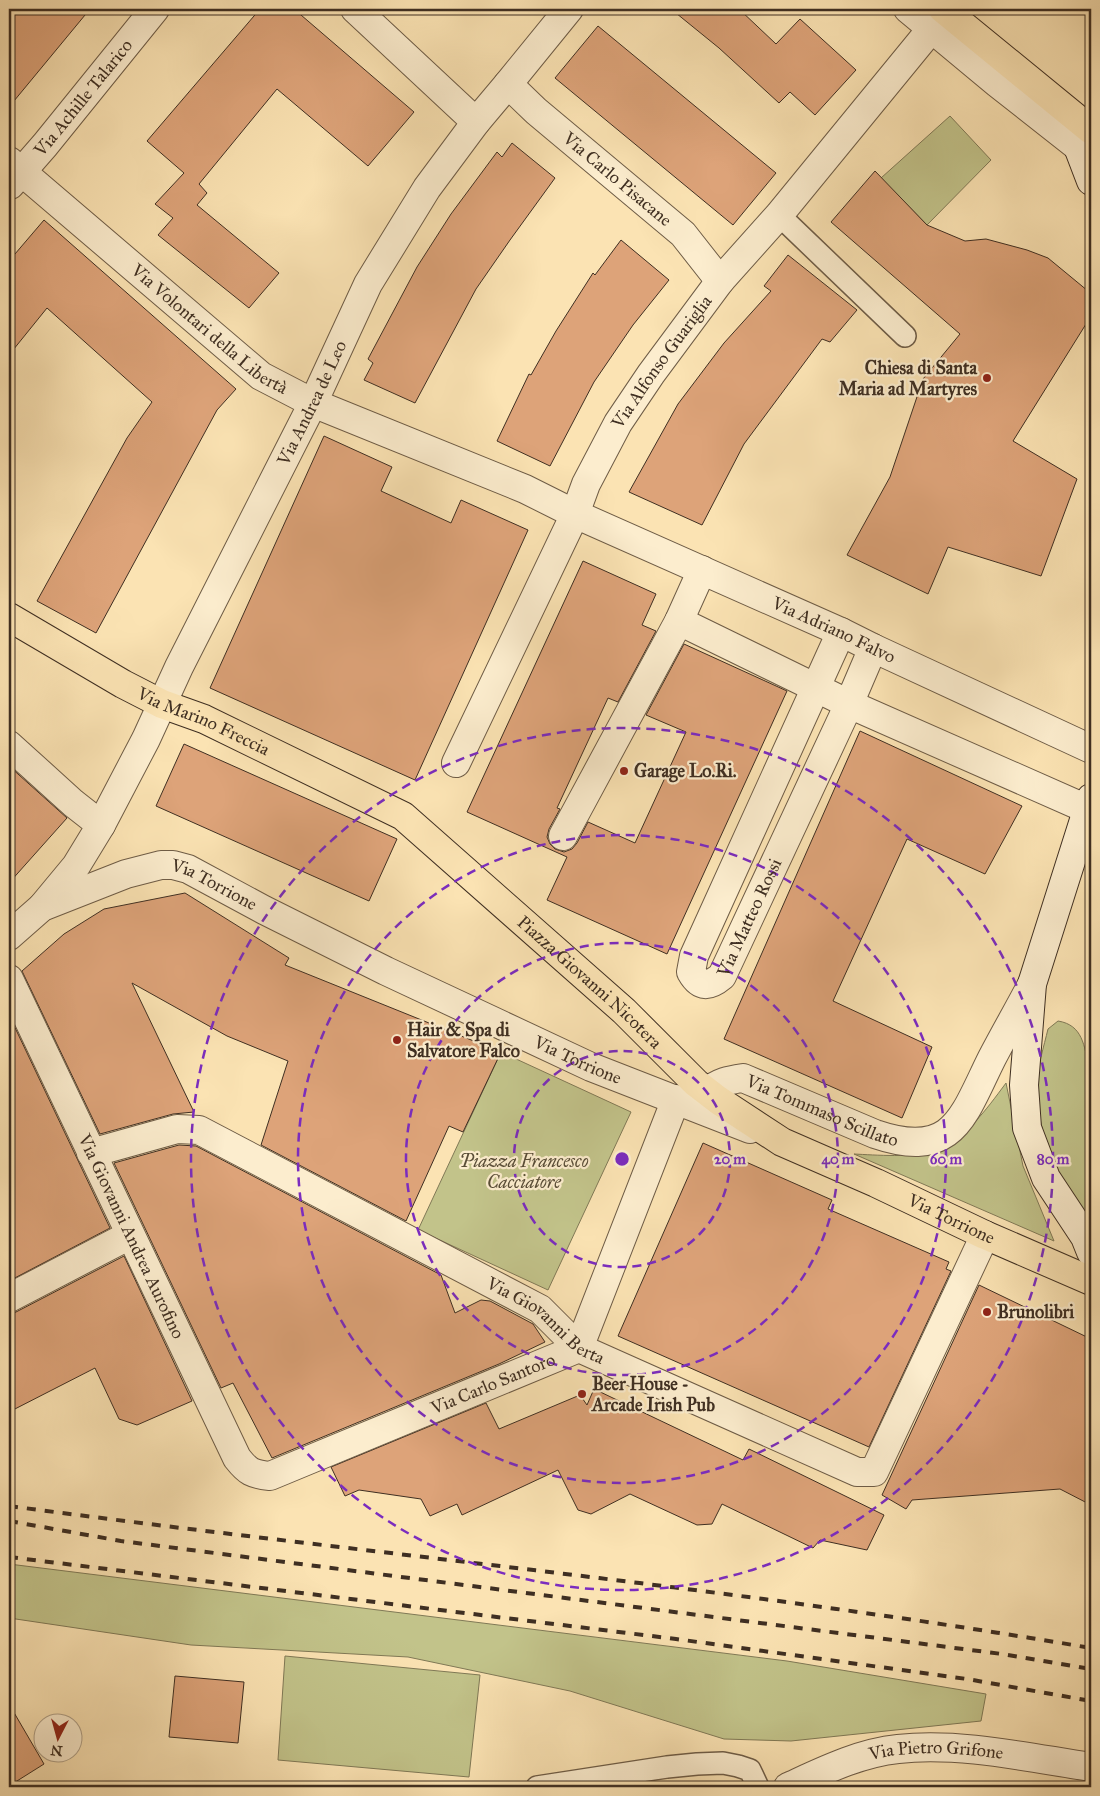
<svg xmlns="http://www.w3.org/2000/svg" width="1100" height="1796" viewBox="0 0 1100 1796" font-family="'IM FELL Great Primer',serif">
	<rect width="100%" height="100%" fill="#fbe3b3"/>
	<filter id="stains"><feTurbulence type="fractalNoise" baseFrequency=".004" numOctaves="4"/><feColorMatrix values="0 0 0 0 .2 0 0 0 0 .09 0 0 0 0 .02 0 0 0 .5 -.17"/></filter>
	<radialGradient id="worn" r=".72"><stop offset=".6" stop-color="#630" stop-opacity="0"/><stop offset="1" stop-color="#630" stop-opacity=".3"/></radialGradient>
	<!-- green -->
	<path fill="#c2c38a" stroke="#807956" d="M950,116L991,160L927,225L881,178Z
		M1058,1021C1083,1025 1084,1046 1089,1067L1091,1069V1226C1062,1185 1036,1137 1037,1085C1037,1068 1044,1046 1048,1029Z
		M501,1052L631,1112L548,1290L418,1230Z
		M1006,1083L1023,1166L1054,1241L854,1154C874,1155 916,1158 934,1151C966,1138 986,1110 1006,1083Z
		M9,1564L787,1661L986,1694L981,1721L791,1741L724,1739L570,1691L408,1657L191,1645L9,1618Z
		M285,1656L480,1675L469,1777L278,1760Z"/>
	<!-- building -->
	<path fill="#dda379" stroke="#3f2f22" d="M9,9H90L9,107Z
		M260,9H294L414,112L368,166L277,89L199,184L207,193L197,205L279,273L249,308L158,235L173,218L155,204L184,173L147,141Z
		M671,9H739L776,44L800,19L856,70L815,115L790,92L779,103L719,48Z
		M598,26L776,173L733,225L555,78Z
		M512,143L555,178L510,240L476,289L415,403L364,380L373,363L368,359L417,267L451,214L497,152L502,157Z
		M875,171L927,225L965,241L986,239L1027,250L1048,258L1088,291L1091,300V316L1013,441L1077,479L1041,576L948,547L928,594L847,555L890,477L923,379L960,334L831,222Z
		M44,220L236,389L217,410L96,633L37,601L127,438L152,402L47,308L9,355V261Z
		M621,240L669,280L633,325L594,382L550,466L497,441L529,374L531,375L556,331L593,273L595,275Z
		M788,255L857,310L830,342L822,339L744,444L702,525L629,492L678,404L724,343L771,291L764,286Z
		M324,436L392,467L381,491L451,523L461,500L528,530L415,780L210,688Z
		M583,561L656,594L642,625L656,631L618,702L608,698L557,808L560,809L549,829L547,837L550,844L555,849L564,852L572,849L577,843L588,822L635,843L686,732L646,715L684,644L787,691L667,954L547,900L567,857L467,812Z
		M860,731L1022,806L985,874L907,839L833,1001L932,1047L902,1118L724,1039Z
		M184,744L397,839L369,901L156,806Z
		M9,766L67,818L9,883Z
		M185,893L289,958L285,965L501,1052L463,1132L449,1126L406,1221L261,1145L288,1061L227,1036L132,983L194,1112L173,1114L100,1134L22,971L64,934L104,909Z
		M9,1015L110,1228L9,1281Z
		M703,1143L832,1200L828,1209L949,1262L946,1269L951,1271L869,1447L618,1336Z
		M179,1145L196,1146L441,1275L455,1313L481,1300L490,1301L533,1324L545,1342L499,1364L272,1458L233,1383L221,1388L114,1163Z
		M124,1256L192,1401L137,1425L119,1419L95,1368L9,1412V1314L16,1312Z
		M979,1285L1091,1339V1505L1060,1489L912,1500L906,1509L882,1495Z
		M594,1389L743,1460L749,1449L884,1515L867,1550L820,1540L813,1548L722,1504L712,1524L697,1525L630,1494L591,1514L578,1510L558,1470L462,1515L457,1504L430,1516L421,1499L359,1490L345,1496L331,1467L486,1403L499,1429L580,1395L587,1405Z
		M175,1676L244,1682L238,1743L169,1737Z
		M9,1704L44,1764L9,1786Z"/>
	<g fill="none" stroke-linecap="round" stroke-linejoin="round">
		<defs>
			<path id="service" d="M779,215L905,336
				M537,1787L667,1767L697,1764L723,1763L738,1766L750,1770L758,1787"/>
			<g id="minor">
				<path d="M355,9L476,122"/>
				<path id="s1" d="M508,84L536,111L683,234L720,281"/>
				<path id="s2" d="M9,161L261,376L313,403L525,489L575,514L841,632L873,648L1091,749"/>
				<path id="s3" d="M10,185L45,145L155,9"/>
				<path d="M679,621L849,704L1087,809"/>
				<path id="s4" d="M841,632L694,956L691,972C700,988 709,987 722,976L849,704L873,648"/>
				<path d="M9,745L73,803L101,825L76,866L42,907"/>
				<path id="s5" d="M456,763L575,514L586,484L618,423L651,374L720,281L779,215L946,11"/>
				<path id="s6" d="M101,825L146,739L179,667L313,403L368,284L427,188L476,122L508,84L569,9"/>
				<path d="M563,836L679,621L702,570"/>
				<path id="s7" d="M9,979L237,1458C248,1472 252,1474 270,1476L579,1348L676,1099"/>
				<path id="s8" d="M707,1092C719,1082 729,1080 743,1078L875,1134C954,1161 963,1116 992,1058C1005,1033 1019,1009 1032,984"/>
				<path id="s9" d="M91,1153L177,1129L199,1130L540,1309L579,1348L857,1472H874L985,1235"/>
				<path d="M9,1298L130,1235"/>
			</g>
			<g id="tertiary">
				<path d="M908,9L997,83L1091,157"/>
				<path id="s10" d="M9,936L42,907L126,874L161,865H173L188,869L264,910L386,971L591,1067L750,1129"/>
				<path id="s11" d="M788,1787C823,1771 859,1753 898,1749C960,1742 1030,1758 1091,1767"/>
			</g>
			<path id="secondary" d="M1078,147L1091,181
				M1091,798L1032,984L1024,1085L1027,1128L1046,1178L1085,1237L1091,1252"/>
			<g id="primary">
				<path d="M943,9L1091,130"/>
				<path id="s12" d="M9,617L123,684L162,704L204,719L403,816L624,1011L696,1083L718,1100L782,1142L876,1183L985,1235L1091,1281"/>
			</g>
		</defs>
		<!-- service casing -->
		<use href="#service" stroke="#6e5c46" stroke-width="24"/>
		<!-- minor casing -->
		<use href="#minor" stroke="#6e5c46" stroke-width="30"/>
		<!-- tertiary casing -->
		<use href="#tertiary" stroke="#6e5c46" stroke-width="30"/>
		<!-- secondary casing -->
		<use href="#secondary" stroke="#3f2f22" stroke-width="30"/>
		<!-- primary casing -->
		<use href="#primary" stroke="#3f2f22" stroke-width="30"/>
		<!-- service -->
		<use href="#service" stroke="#fcedce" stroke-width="21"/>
		<!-- minor -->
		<use href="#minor" stroke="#fcedce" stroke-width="28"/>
		<!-- tertiary -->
		<use href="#tertiary" stroke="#fcedce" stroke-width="28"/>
		<!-- secondary -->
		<use href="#secondary" stroke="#fcedce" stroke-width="28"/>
		<!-- primary -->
		<use href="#primary" stroke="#fbe3b3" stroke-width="28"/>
		<!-- rail -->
		<path stroke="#3f2f22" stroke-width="4" stroke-dasharray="9 9" stroke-linecap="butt" d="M9,1506C369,1554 732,1587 1091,1648
			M9,1521L121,1541L1002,1654L1091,1669
			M9,1557L676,1639L967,1679L1091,1701"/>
	</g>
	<!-- distance rings -->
	<g fill="none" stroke="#7b2cbf" stroke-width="2.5" stroke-dasharray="9 6">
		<circle cx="622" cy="1159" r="108"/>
		<circle cx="622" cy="1159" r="216"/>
		<circle cx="622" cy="1159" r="324"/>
		<circle cx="622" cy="1159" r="431"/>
	</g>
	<!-- markers -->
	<g fill="#8f2418" stroke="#fcedce" stroke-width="2">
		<circle cx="987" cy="378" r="5"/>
		<circle cx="624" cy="771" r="5"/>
		<circle cx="397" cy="1040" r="5"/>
		<circle cx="987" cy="1312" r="5"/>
		<circle cx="582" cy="1394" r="5"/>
	</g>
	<g text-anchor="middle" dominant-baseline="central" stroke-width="4.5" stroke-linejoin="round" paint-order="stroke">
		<!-- street labels -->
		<g font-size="18" fill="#3f2f22" stroke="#fcedce">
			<text stroke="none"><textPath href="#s3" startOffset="114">Via Achille Talarico</textPath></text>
			<text stroke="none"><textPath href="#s1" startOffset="145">Via Carlo Pisacane</textPath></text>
			<text stroke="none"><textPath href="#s2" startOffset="262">Via Volontari della Libertà</textPath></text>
			<text stroke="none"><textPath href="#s5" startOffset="452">Via Alfonso Guariglia</textPath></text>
			<text stroke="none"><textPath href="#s6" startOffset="472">Via Andrea de Leo</textPath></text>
			<text stroke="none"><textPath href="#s2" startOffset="958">Via Adriano Falvo</textPath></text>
			<text stroke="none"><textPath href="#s12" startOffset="221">Via Marino Freccia</textPath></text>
			<text stroke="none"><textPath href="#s10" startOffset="228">Via Torrione</textPath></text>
			<text stroke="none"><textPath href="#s4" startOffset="475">Via Matteo Rossi</textPath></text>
			<text stroke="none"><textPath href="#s12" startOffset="692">Piazza Giovanni Nicotera</textPath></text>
			<text stroke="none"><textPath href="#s10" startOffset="632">Via Torrione</textPath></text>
			<text stroke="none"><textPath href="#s8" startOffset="125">Via Tommaso Scillato</textPath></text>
			<text stroke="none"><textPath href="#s12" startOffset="1129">Via Torrione</textPath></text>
			<text stroke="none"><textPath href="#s7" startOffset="285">Via Giovanni Andrea Aurofino</textPath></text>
			<text stroke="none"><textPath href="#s9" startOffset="508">Via Giovanni Berta</textPath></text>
			<text stroke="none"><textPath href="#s7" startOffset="811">Via Carlo Santoro</textPath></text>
			<text stroke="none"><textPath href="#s11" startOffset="155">Via Pietro Grifone</textPath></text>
		</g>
		<!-- poi labels -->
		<g font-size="18" font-weight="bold" fill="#3f2f22" stroke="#fcedce" text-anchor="start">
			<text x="977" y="368" text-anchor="end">Chiesa di Santa<tspan x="977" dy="21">Maria ad Martyres</tspan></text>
			<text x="634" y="771">Garage Lo.Ri.</text>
			<text x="407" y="1030">Hair &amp; Spa di<tspan x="407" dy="21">Salvatore Falco</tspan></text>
			<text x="997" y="1312">Brunolibri</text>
			<text x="592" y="1384">Beer House -<tspan x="592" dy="21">Arcade Irish Pub</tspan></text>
		</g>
		<!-- park labels -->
		<g font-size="18" font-style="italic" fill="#594d37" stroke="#fcedce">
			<text x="524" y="1161">Piazza Francesco<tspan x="524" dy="21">Cacciatore</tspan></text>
		</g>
	</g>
	<circle cx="622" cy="1159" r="8" fill="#7b2cbf" stroke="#fcedce" stroke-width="2.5"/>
	<g font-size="15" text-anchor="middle" font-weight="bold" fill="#7b2cbf" stroke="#fcedce" stroke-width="4.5" stroke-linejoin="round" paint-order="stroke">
		<text x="730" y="1164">20 m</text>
		<text x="838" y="1164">40 m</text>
		<text x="946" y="1164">60 m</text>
		<text x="1053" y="1164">80 m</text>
	</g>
	<!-- margin -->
	<rect width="1100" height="1796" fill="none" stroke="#fbe3b3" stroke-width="30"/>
	<rect x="10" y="10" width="1080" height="1776" fill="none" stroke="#3f2f22" stroke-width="2.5"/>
	<rect x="15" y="15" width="1070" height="1766" fill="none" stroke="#3f2f22"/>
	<!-- north arrow -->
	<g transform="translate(58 1738) rotate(186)"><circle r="24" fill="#fcedce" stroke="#b0a189"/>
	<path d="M0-4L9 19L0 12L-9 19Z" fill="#8f2418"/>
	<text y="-8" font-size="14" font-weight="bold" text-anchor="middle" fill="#3f2f22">N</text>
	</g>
	<rect width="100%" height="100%" filter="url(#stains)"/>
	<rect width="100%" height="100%" fill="url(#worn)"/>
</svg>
